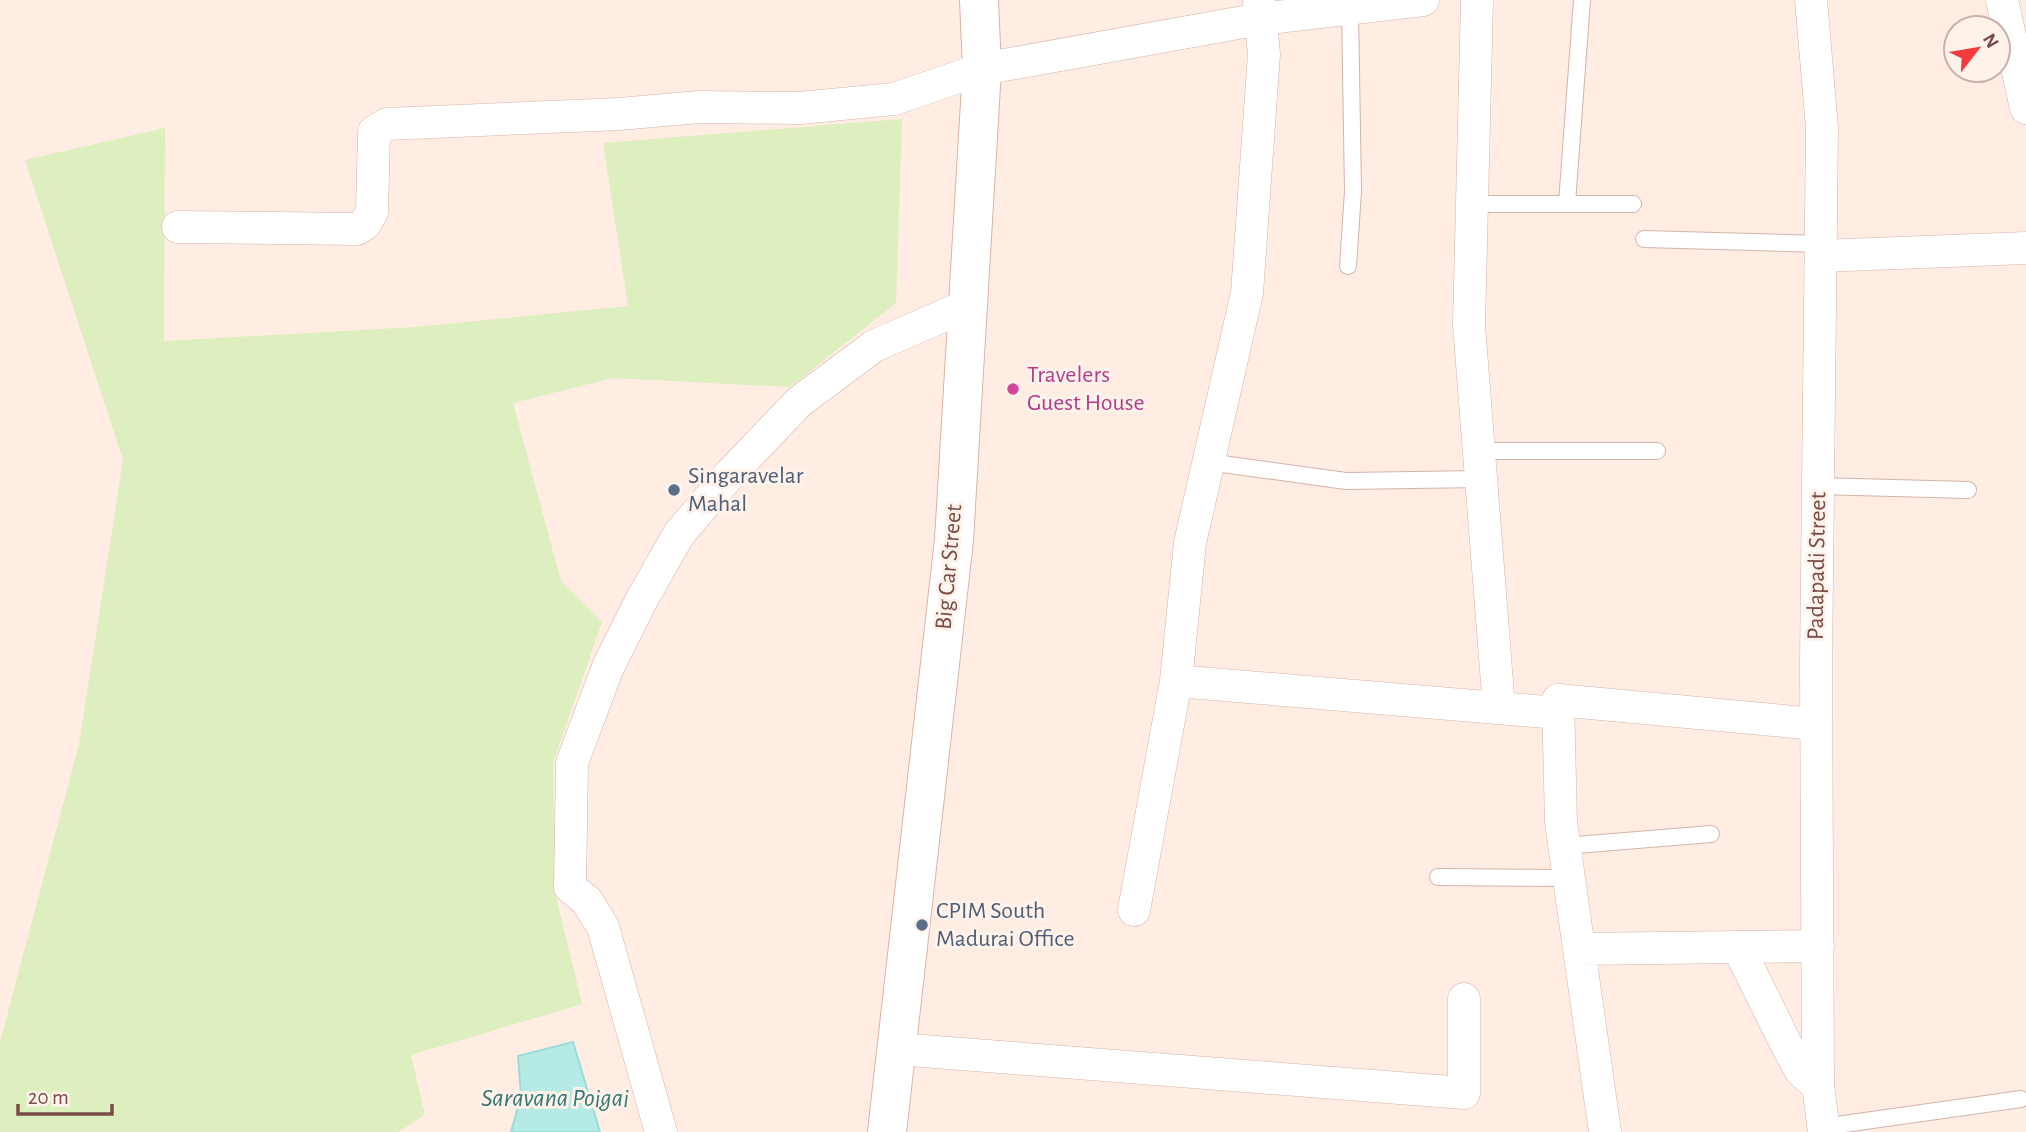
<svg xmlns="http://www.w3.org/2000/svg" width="2026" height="1132" viewBox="0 0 2026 1132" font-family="'Alegreya Sans',sans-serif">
	<rect width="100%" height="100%" fill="#ffede3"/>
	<!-- green -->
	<path fill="#ddeebf" d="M902,119L896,303L790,387L613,378L513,403L561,581L602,622L553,763L555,892L582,1004L411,1055L425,1115L398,1132H0V1042L79,744L123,460L25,160L165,128L164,341L415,327L628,306L603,143Z"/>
	<!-- water -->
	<path fill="#b5eae5" stroke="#9addd7" stroke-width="2" d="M573,1042L600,1132H511L521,1096L518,1056Z"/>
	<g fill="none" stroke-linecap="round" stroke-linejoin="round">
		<defs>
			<path id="lane" d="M1567,203L1582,0
				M1472,204H1633
				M1644,239L1821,244
				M1348,266L1353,191L1350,9
				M1479,451H1657
				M1208,462L1346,481L1481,479
				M1818,486L1968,490
				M1564,846L1711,834
				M1438,877L1569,878
				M1823,1127L2021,1099"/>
			<path id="street" d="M1259,0L1264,54L1247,293L1190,543L1176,681L1558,713
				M1477,0L1469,325L1499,708
				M1811,0L1822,128L1816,664L1818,1086L1824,1132
				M2002,0L2026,108
				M178,227L357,229L365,224L372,212L374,132L387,124L619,114L699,107L800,108L894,99L982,69L1260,19L1423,0
				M1821,256L2026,248
				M1134,910L1176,681
				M1738,947L1787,1046L1801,1071L1818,1086
				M1579,949L1818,946
				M897,1049L1464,1093V999
				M661,1132L603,927L587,901L570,887L572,763L608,667L642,599L679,534L731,473L799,402L874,346L968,305
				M1605,1132L1561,822L1558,700L1816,724"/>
			<path id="secondary" d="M887,1132L954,540L982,69L979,0"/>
		</defs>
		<!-- lane casing -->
		<use href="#lane" stroke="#d3b3aa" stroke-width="18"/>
		<!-- street casing -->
		<use href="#street" stroke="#d3b3aa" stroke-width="33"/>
		<!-- secondary casing -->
		<use href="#secondary" stroke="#dab3a9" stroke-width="40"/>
		<!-- lane -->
		<use href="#lane" stroke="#fff" stroke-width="16"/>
		<!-- street -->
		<use href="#street" stroke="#fff" stroke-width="32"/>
		<!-- secondary -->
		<use href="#secondary" stroke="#fff" stroke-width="38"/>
	</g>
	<!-- markers -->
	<circle fill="#d1479c" stroke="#fff2eb" stroke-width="2.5" cx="1013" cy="389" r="7"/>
	<g fill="#5c6f8a" stroke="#fff2eb" stroke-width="2.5">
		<circle cx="674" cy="490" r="7"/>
		<circle cx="922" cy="925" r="7"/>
	</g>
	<g text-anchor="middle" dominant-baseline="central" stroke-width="6" stroke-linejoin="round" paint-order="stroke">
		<!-- hotel labels -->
		<g font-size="24" fill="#b23c85" stroke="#fff2eb" text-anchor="start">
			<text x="1027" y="375">Travelers<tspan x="1027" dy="28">Guest House</tspan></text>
		</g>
		<!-- service labels -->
		<g font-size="24" fill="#4e5e75" stroke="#fff2eb" text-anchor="start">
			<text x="688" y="476">Singaravelar<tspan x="688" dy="28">Mahal</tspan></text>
			<text x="936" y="911">CPIM South<tspan x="936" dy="28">Madurai Office</tspan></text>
		</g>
		<!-- street labels -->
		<g font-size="24" fill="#794c46" stroke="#fff2eb">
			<text transform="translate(1817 566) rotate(-89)">Padapadi Street</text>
			<text transform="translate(949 567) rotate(-85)">Big Car Street</text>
		</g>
		<!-- water labels -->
		<g font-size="26" font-style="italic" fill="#357974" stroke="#fff2eb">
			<text x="555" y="1098">Saravana Poigai</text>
		</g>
	</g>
	<!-- north arrow -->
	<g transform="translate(1977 49) rotate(59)"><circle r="33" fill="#fff2eb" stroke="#c9b0a9" stroke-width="2"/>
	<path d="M0-5L12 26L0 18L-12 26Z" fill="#f53b3f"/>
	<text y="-10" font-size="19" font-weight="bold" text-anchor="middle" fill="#794c46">N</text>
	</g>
	<!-- scale -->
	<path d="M18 1104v10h94v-10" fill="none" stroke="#794c46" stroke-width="3.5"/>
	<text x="28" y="1104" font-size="21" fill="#794c46" stroke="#fff2eb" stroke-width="5" paint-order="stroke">20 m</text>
</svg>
